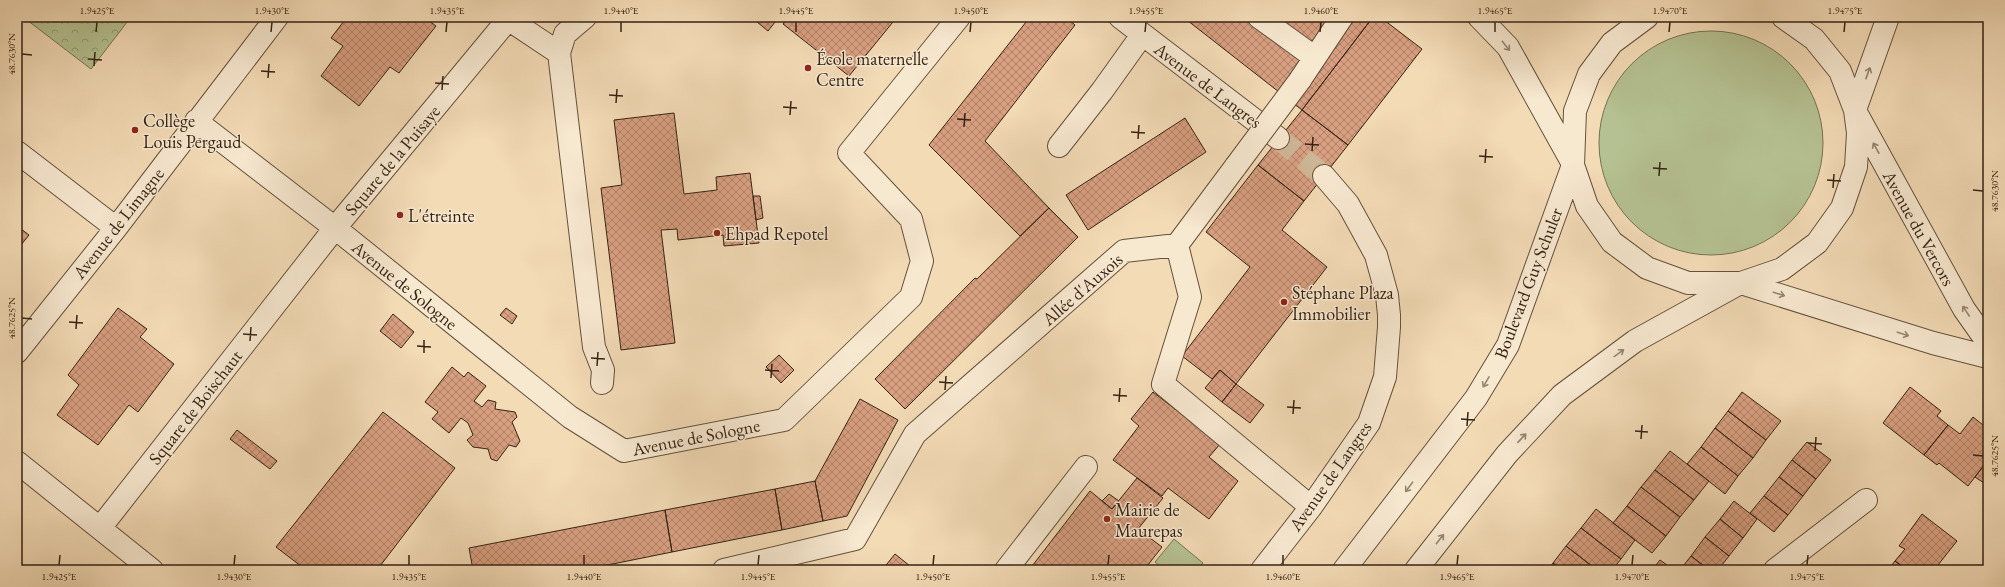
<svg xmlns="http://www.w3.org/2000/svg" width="2005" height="587" viewBox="0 0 2005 587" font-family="'EB Garamond',serif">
	<defs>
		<pattern id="forest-crowns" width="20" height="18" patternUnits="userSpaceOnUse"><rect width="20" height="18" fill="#b5c192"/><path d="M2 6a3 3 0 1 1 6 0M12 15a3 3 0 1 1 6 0" fill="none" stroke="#949c76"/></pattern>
		<pattern id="building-cross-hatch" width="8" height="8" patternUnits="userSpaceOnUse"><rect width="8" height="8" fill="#d89f80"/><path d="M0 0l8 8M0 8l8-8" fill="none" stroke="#b08168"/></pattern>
	</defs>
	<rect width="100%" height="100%" fill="#f3dbb6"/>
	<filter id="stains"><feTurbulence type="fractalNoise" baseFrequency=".005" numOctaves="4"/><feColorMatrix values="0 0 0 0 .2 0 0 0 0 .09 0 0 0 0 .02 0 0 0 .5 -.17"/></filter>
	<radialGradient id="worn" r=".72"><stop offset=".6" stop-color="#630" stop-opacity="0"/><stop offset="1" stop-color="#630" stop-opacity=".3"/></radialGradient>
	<!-- grass -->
	<path fill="#b5c192" stroke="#767253" d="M1599 143a112 112 0 1 1 224 0a112 112 0 1 1-224 0Z
		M1174,539L1203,563L1197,570H1165L1155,562Z"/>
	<!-- forest -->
	<path fill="url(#forest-crowns)" stroke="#767253" d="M23,17H131L91,69Z"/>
	<!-- building -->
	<path fill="url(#building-cross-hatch)" stroke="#362314" d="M347,17H424L436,26L399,73L390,67L359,106L321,76L343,46L331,38Z
		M751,17H779L768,31Z
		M788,17H897L849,76L783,24Z
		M1030,17H1066L1075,25L985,141L1049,208L1020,236L929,145Z
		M1183,17H1373L1302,110Z
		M1373,17H1380L1422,49L1348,145L1302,110Z
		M1302,110L1348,145L1304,201L1258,165Z
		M674,113L684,194L717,190L716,177L750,173L759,243L724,246L723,235L678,240L677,229L661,230L675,343L621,350L601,188L622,185L614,120Z
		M1185,118L1206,152L1088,230L1066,195Z
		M1258,165L1304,201L1282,230L1327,267L1236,384L1220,370L1212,379L1182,356L1250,267L1206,232Z
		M753,196H760L763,218L756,220Z
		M1049,208L1078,237L905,409L875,379L975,278L977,279Z
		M17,226L29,235L17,250Z
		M118,308L147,329L140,337L174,364L138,412L129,405L98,445L57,415L79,385L68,375Z
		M506,308L517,316L512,324L500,315Z
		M393,314L414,332L401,348L380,331Z
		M779,355L794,370L781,383L766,367Z
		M452,367L464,377L468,372L486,386L474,401L482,407L488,400L496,402L495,409L515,412L517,417L512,422L520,441L516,447L509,445L497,461L491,459L488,449L473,447L467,440L473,435L468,423L461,418L449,433L432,419L438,412L425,402Z
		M1220,370L1236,384L1222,402L1205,388Z
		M1236,384L1264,405L1250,423L1222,402Z
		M1910,387L1941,411L1937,416L1948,425L1924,455L1883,423Z
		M1153,392L1220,444L1209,457L1238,481L1209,519L1168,488L1162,496L1113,460L1139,426L1131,419Z
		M1742,392L1781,421L1766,440L1728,411Z
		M860,399L898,420L847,516L823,521L815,481Z
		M1728,411L1766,440L1753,458L1715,428Z
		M383,412L455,468L377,570H306L276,547Z
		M1973,417L1988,429V460L1968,486L1939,463L1937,465L1924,455L1948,425L1960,434Z
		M1715,428L1753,458L1738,476L1701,447Z
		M237,430L277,461L270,469L230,439Z
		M1807,442L1831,460L1816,479L1792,460Z
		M1701,447L1738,476L1725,494L1687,464Z
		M1670,451L1709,481L1694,500L1655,470Z
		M1792,460L1816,479L1803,496L1779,477Z
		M1988,460V485H1987L1975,477Z
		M1655,470L1694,500L1680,517L1641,487Z
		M1779,477L1803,496L1788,515L1764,496Z
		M1137,478L1163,498L1138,529L1162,547L1144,570H1029L1090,491L1112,509Z
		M815,481L823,521L782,530L775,489Z
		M1641,487L1680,517L1666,536L1627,506Z
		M775,489L782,530L672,552L665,510Z
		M1109,494L1119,501L1112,509L1102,501Z
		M1764,496L1788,515L1774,532L1750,513Z
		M1734,501L1757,519L1743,538L1720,519Z
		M1627,506L1666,536L1652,553L1613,523Z
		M1596,509L1635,540L1621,559L1581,528Z
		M665,510L672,552L583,570H473L469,548Z
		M1922,514L1957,541L1934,570H1907L1895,561L1905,549L1899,546Z
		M1720,519L1743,538L1729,556L1705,537Z
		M1581,528L1621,559L1612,570H1597L1566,546Z
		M1705,537L1729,556L1718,570H1709L1691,556Z
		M1566,546L1597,570H1562L1553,563Z
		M895,554L915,570H882Z
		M1691,556L1709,570H1680Z
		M1660,560L1674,570H1652Z
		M1895,561L1907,570H1888Z
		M1553,563L1562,570H1548Z"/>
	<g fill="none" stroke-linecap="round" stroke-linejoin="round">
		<!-- minor-tunnel -->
		<path stroke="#cdb696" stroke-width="22" stroke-dasharray="22 11" stroke-linecap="butt" d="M1278,138L1324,176"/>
		<defs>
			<path id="minor" d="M585,17L565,34L559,53L594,347L603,370L602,383
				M1120,17L1278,138
				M1259,17L1314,57
				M1479,17L1508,47L1573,164
				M1647,17L1612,43L1589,74L1575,111L1573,165L1587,206L1612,242L1647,268L1688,283H1741L1782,269L1817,243L1842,208L1856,167L1858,133L1855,110L1840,71L1814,39L1783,17
				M508,19L559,53
				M1300,80L1342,17
				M1855,110L1888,17
				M1858,116L1964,309L1988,343
				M196,121L335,228L570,417L624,451L784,420L911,297L922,261L911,219L849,153L959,17
				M1059,146L1102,91L1142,35
				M17,152L116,228
				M1177,245L1190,297L1163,384L1311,507
				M1741,283L1933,343L1988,357
				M17,352L116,228L277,17
				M17,462L152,570
				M100,528L335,228L510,17
				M724,570L855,539L915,434L1124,251L1177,245L1236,166
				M1006,570L1086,467
				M1262,570L1311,507L1369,423L1385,377L1389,327V315L1387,295L1376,255L1348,204L1324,176
				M1344,570L1476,398L1508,345L1573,165
				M1416,570L1507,454L1562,395L1635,341L1740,283
				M1775,570L1866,500"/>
		</defs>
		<!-- minor casing -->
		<use href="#minor" stroke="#65513c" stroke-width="24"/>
		<!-- minor -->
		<use href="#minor" stroke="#f7e8d0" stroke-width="22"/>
		<defs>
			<path id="minor-bridge" d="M1236,166L1300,80"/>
		</defs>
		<!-- minor-bridge casing -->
		<use href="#minor-bridge" stroke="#65513c" stroke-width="24" stroke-linecap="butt"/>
		<!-- minor-bridge -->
		<use href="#minor-bridge" stroke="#f7e8d0" stroke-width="22"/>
	</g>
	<!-- one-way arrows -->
	<defs><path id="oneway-shaft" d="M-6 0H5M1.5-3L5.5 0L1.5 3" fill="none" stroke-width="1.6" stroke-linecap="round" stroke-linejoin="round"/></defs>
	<g stroke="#968672">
		<use href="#oneway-shaft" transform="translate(1506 46) rotate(51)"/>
		<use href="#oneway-shaft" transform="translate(1868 73) rotate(-70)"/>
		<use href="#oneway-shaft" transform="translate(1876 148) rotate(-119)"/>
		<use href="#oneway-shaft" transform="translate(1779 294) rotate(18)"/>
		<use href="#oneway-shaft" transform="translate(1966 311) rotate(-124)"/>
		<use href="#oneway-shaft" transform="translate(1903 334) rotate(18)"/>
		<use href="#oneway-shaft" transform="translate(1619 353) rotate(-36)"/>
		<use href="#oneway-shaft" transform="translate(1486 382) rotate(120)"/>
		<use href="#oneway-shaft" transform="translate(1522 438) rotate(-47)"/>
		<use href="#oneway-shaft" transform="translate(1409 487) rotate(127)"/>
		<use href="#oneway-shaft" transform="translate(1440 539) rotate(-52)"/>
	</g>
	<!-- ticks -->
	<path fill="none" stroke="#362314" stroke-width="1.5" d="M96,32L97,22M271,32L272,22M446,32L447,22M621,32V22M796,32V22M970,32L971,22M1145,32L1146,22M1320,32L1321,22M1495,32V22M1669,32L1670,22M1844,32L1845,22M22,54L32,55M88,59L102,60M94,66L95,52M261,71L275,72M268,78L269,64M435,83L449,84M442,90L443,76M609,95L623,96M616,103L617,89M783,107L797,108M790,115L791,101M957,119L971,120M964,127L965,113M1131,132L1145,133M1138,139L1139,125M1305,144L1319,145M1312,151L1313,137M1479,156L1493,157M1485,163L1486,149M1653,168L1667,169M1659,176L1660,162M1827,180L1841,181M1833,188L1834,174M1973,190L1983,191M22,318L32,319M69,322L83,323M76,329L77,315M243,334L257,335M250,341L251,327M417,346L431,347M424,353V340M591,358L605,359M597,366L598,352M765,370L779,371M771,378L772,364M939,382L953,383M945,390L946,376M1113,395L1127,396M1119,402L1120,388M1287,407L1301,408M1293,414L1294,400M1461,419L1475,420M1467,426L1468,412M1635,431L1648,432M1641,439L1642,425M1808,443L1822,444M1815,451L1816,437M1973,455L1983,456M59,565L60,555M234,565L235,555M409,565V555M584,565V555M758,565L759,555M933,565L934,555M1108,565L1109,555M1283,565V555M1457,565L1458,555M1632,565L1633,555M1807,565L1808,555"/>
	<!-- markers -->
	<g fill="#8f2418" stroke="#f7e8d0" stroke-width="1.5">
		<circle cx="808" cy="68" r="4"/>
		<circle cx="135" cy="130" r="4"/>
		<circle cx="400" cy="215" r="4"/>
		<circle cx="717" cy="233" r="4"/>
		<circle cx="1284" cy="302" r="4"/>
		<circle cx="1107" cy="519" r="4"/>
	</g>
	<g text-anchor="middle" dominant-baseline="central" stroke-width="3" stroke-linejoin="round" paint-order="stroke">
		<!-- poi labels -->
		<g font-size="18" fill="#362314" stroke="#f7e8d0" text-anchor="start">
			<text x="816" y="58">École maternelle<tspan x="816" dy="21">Centre</tspan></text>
			<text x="143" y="120">Collège<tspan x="143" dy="21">Louis Pergaud</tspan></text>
			<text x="408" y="215">L'étreinte</text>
			<text x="725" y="233">Ehpad Repotel</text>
			<text x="1292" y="292">Stéphane Plaza<tspan x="1292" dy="21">Immobilier</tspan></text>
			<text x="1115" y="509">Mairie de<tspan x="1115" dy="21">Maurepas</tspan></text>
		</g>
		<!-- street labels -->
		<g font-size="18" fill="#362314" stroke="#f7e8d0">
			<text transform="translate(1208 85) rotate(37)">Avenue de Langres</text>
			<text transform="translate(392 160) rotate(-50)">Square de la Puisaye</text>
			<text transform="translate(118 223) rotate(-52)">Avenue de Limagne</text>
			<text transform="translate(1919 228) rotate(61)">Avenue du Vercors</text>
			<text transform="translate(1528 283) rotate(-69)">Boulevard Guy Schuler</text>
			<text transform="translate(405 285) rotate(39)">Avenue de Sologne</text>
			<text transform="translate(1082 289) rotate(-41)">Allée d'Auxois</text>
			<text transform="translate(195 407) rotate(-52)">Square de Boischaut</text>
			<text transform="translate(696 437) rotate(-11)">Avenue de Sologne</text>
			<text transform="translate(1330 476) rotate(-55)">Avenue de Langres</text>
		</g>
	</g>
	<!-- margin -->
	<rect width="2005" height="587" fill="none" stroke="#f3dbb6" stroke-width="44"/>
	<rect x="22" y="22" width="1961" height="543" fill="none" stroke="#362314" stroke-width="1.5"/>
	<g font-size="10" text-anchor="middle" fill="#362314">
		<text x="97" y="14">1.9425°E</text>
		<text x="272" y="14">1.9430°E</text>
		<text x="447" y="14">1.9435°E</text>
		<text x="621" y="14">1.9440°E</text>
		<text x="796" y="14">1.9445°E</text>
		<text x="971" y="14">1.9450°E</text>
		<text x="1146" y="14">1.9455°E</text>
		<text x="1321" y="14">1.9460°E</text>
		<text x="1495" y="14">1.9465°E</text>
		<text x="1670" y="14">1.9470°E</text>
		<text x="1845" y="14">1.9475°E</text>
		<text transform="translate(11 54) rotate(-90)" y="4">48.7630°N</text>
		<text transform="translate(1994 191) rotate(-90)" y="4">48.7630°N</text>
		<text transform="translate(11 318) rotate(-90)" y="4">48.7625°N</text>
		<text transform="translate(1994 456) rotate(-90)" y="4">48.7625°N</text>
		<text x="59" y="580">1.9425°E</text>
		<text x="234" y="580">1.9430°E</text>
		<text x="409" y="580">1.9435°E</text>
		<text x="584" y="580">1.9440°E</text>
		<text x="758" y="580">1.9445°E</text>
		<text x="933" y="580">1.9450°E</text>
		<text x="1108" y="580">1.9455°E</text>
		<text x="1283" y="580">1.9460°E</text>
		<text x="1457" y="580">1.9465°E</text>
		<text x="1632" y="580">1.9470°E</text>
		<text x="1807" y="580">1.9475°E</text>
	</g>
	<rect width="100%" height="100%" filter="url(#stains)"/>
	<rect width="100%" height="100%" fill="url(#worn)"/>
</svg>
